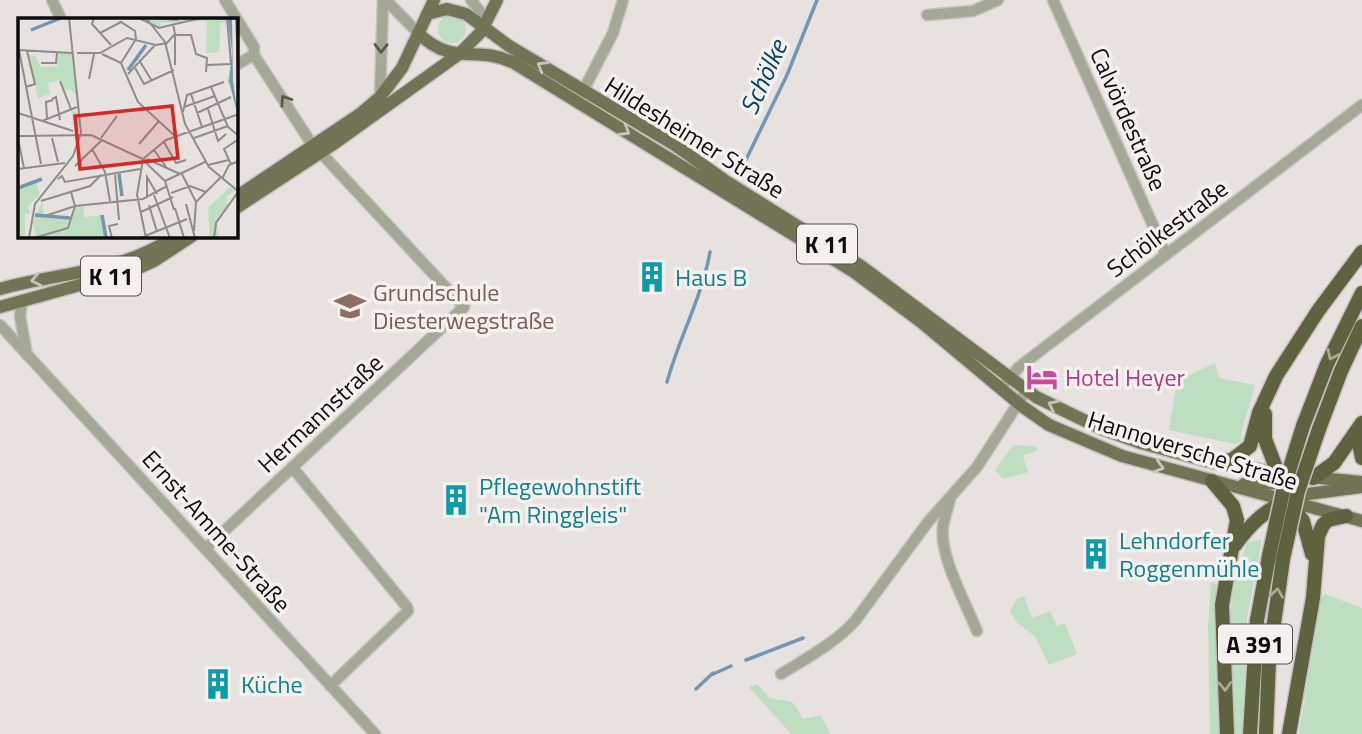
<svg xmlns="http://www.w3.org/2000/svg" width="1362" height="734" viewBox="0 0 1362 734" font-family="'Titillium Web',sans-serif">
	<rect width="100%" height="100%" fill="#e7e2e0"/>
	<!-- green -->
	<path fill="#bedec2" d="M438 29a14 14 0 1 1 28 0a14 14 0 1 1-28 0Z
		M1215,363L1219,378L1255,385L1241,434V442L1235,444L1169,430L1177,381Z
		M1013,445L1036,446L1038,450L1023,456L1028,471L1026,473L1003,479L995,470Z
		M1262,539L1247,618L1242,734H1235L1229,624L1235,578L1247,543Z
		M1211,583L1217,584L1214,616L1220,734H1210L1208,626Z
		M1325,594L1362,608V734H1299L1320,599Z
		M1024,596L1032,618L1050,611L1057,626L1065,623L1077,654L1049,665L1035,636L1017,623L1010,611L1017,599Z
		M757,684L770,698C794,703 791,696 803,719L821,715L830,734H791L749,687Z"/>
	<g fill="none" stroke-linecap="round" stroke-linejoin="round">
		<!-- stream -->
		<path stroke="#7496b0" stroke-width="3.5" d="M742,168L787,75L817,0
			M667,382C679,338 702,297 710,252
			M746,660L803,638
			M711,675L731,666
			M696,689L713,673"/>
		<defs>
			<path id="minor" d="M52,0L61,19
				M225,0L254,47V55L313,146
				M386,0L418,33
				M471,0L483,15V28
				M1053,0L1166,255
				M927,15L973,11L998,0
				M236,65L254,55
				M583,91L613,33L623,0
				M380,97L383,0
				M22,301L20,316L27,355
				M0,325L375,734
				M1001,388L1019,367L1362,105
				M292,467L407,607L408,611L330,686
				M950,500C948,508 944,518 943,527C939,556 966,603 977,631
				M205,549L464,307L321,153
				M781,674C807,658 835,643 855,621L928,522L977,467L1026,391"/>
			<path id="major" d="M427,14L447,9L466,14L509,46L675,145L724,180L861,266L1036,397L1102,429L1141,443L1207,461L1284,474
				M418,33C454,68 476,44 514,63L854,272L921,322L1023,407L1049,425L1122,456L1362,521
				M236,197L360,114L380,97L402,68L434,0
				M236,208L332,145L459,54L481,32L497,0
				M0,289C65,271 118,274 176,236
				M0,307L134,270L154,261L192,236
				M1309,477L1362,482
				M1244,484L1292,483
				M1291,499L1308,494L1362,487"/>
			<path id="highway" d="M1265,414V439L1278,473
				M1303,426L1327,364L1362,293
				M1319,429L1341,371L1362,326
				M1362,429L1360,448L1362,458
				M1214,462L1232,460L1250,446L1259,413L1276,376L1318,311L1362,252
				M1313,478L1334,463L1362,423
				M1212,481L1233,506L1237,520L1222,605L1227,734
				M1235,545C1249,526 1265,509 1288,501L1303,521L1312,554
				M1250,734L1257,620L1269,556
				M1266,734L1269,659L1283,559
				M1289,734L1313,598L1318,536L1323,525L1328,520L1346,516"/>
		</defs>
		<!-- minor casing -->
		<use href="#minor" stroke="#c4c0be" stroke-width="13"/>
		<!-- major casing -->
		<use href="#major" stroke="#c4c0be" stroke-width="15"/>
		<!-- highway casing -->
		<use href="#highway" stroke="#c4c0be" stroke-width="17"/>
		<!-- minor -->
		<use href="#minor" stroke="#a5a796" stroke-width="10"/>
		<!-- major -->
		<use href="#major" stroke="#717455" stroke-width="12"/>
		<!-- highway -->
		<use href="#highway" stroke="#5e623e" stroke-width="14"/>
		<defs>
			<path id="highway-bridge" d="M1269,556L1284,487L1303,426
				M1283,559L1298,491L1319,429"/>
		</defs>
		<!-- highway-bridge casing -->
		<use href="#highway-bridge" stroke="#c4c0be" stroke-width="17" stroke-linecap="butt"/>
		<!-- highway-bridge -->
		<use href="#highway-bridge" stroke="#5e623e" stroke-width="14"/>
	</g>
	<!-- one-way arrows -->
	<defs><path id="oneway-chevron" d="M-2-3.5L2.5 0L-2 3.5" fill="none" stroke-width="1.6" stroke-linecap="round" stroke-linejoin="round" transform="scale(1.75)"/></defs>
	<g stroke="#5a5a51">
		<use href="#oneway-chevron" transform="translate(381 48) rotate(91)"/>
		<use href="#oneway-chevron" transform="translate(285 100) rotate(-124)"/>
	</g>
	<g stroke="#c7c5b8">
		<use href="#oneway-chevron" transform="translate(542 66) rotate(-149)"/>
		<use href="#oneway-chevron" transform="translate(625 131) rotate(31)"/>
		<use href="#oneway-chevron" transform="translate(36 280) rotate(167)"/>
		<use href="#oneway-chevron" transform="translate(1053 405) rotate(-154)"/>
		<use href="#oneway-chevron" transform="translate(1159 467) rotate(16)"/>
	</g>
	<g stroke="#aaa996">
		<use href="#oneway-chevron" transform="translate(1332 355) rotate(115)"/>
		<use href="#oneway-chevron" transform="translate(1277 593) rotate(-82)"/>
		<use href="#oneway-chevron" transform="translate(1225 686) rotate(88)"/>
	</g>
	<!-- icons -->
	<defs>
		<symbol id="building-bare" viewBox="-9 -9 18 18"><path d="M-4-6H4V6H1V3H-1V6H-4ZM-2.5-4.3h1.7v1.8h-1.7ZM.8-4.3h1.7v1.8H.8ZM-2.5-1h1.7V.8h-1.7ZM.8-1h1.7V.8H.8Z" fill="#0f9aa8" stroke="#f5f0ed" stroke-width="2.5" paint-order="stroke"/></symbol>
		<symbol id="school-bare" viewBox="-9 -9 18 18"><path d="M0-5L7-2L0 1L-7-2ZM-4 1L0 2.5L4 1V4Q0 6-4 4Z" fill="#8d6e63" stroke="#f5f0ed" stroke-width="2.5" paint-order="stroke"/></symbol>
		<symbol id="hotel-bare" viewBox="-9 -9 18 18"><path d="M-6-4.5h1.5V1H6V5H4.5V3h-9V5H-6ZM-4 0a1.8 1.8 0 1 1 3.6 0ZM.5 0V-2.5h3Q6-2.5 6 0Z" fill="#d1479c" stroke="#f5f0ed" stroke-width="2.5" paint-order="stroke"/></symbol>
	</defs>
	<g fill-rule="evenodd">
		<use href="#building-bare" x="630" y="255" width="44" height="44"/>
		<use href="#school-bare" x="328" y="284" width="44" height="44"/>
		<use href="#hotel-bare" x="1020" y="355" width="44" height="44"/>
		<use href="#building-bare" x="434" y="478" width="44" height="44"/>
		<use href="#building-bare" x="1074" y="532" width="44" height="44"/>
		<use href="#building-bare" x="196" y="662" width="44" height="44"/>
	</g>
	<g text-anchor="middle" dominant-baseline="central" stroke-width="7" stroke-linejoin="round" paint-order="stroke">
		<!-- shield labels -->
		<g fill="#f5f0ed" stroke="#535050" stroke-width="2">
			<rect x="797" y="224.5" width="60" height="39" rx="5"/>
			<rect x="81" y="256.5" width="60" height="39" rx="5"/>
			<rect x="1218" y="624.5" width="74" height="39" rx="5"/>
		</g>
		<g font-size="23" font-weight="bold" fill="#0e0c0c">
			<text x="827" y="244">K 11</text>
			<text x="111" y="276">K 11</text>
			<text x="1255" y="644">A 391</text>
		</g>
		<!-- street labels -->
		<g font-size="24" fill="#0e0c0c" stroke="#f5f0ed">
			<text transform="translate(1129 119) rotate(66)">Calvördestraße</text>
			<text transform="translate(695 137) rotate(32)">Hildesheimer Straße</text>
			<text transform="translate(1167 228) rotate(-37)">Schölkestraße</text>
			<text transform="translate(320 413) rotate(-43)">Hermannstraße</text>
			<text transform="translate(1193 450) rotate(17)">Hannoversche Straße</text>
			<text transform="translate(217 531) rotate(48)">Ernst-Amme-Straße</text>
		</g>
		<!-- culture labels -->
		<g font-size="24" fill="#0d838f" stroke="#f5f0ed" text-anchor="start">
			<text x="675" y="277">Haus B</text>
			<text x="479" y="486">Pflegewohnstift<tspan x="479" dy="28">"Am Ringgleis"</tspan></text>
			<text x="1119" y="540">Lehndorfer<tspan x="1119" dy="28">Roggenmühle</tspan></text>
			<text x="241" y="684">Küche</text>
		</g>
		<!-- education labels -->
		<g font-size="24" fill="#785e54" stroke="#f5f0ed" text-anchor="start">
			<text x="373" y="292">Grundschule<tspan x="373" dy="28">Diesterwegstraße</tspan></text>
		</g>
		<!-- hotel labels -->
		<g font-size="24" fill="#b23c85" stroke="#f5f0ed" text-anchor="start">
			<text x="1065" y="377">Hotel Heyer</text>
		</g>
		<!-- water labels -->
		<g font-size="26" font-style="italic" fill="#034467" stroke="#f5f0ed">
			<text transform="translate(763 77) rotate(-66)">Schölke</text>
		</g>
	</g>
	<!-- overview -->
	<g transform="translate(18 18)">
		<rect width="220" height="220" fill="#e7e2e0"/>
		<path d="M120,0L210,2L214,34L211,63L216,78L209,63L213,46L209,5H202L201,34L188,35L189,3L142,5L143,11ZM40,35H54L62,91L61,108L52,106L56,105L53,92L61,95L59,78L52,71L45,72L42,62L30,65L32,76L20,80L10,37L17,38L23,49H33L39,48L40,37L43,41ZM18,165L22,176L10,188L12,196L7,195V220H0V171ZM212,169L217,173L207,179L211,182L206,184L210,186L199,206L201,220H192L190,190ZM24,184L26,199L36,201L52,200L57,189L65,188L66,199L85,197L88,220H18L15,203Z" fill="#bedec2"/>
		<path d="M214,0L215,64L220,98L211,63L214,34L210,2Z" fill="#7496b0"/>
		<path fill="none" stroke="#7496b0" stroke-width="3.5" d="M13,12L43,0M110,52L128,27M101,156L104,178M0,170L24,161M17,197L52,200M84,197L88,220"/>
		<path fill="none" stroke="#908c8b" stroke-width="2" d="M76,0L74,6L93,27M121,0L141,10L183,0M128,0L147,24M135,0L160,2M192,0L221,1M218,2L221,71M82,15L103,4L117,13L118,21M147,24L167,106L191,149L221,174M148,26L157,16L155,6M0,32L54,35M1,32L23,146M59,35H82L109,20L138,27L149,25M84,36L103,45M121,42L134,63M23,45H38L39,35M103,45L120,84L158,119M103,45L118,21M157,47V17H173L178,36L189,40L188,54M189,47L213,46L209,0M116,48L126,66L156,52M110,56L137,27M71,61L76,36M42,63L53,91M8,69L17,66L9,33M193,69L210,109L221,118M173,76L184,109M34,81L38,79L42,102M166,89L197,78M190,91L200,123L208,116M165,94L169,77L206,64M0,95L55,113M179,95L213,79M29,100L28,84L35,82M24,103L59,89M0,118L73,117L129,143M34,120L40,144M83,120L99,98M176,120L210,108M0,121L6,150M146,124L158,145L168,142M121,126L141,103M74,131L87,154L92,183M136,132L149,150M129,141L162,156M125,142L147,163L156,192M211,142L206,131L221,121M190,147L211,142L213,146M57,148L84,122M0,151L47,145M164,156L178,184M97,157L101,202M40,161L44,158L47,164L122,151M204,161L211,147L221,143M147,163L187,144M153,175L172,168L188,174M136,177L152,220M129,180V159L139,176M23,183L72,168L83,157M178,184L203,159M168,186L177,220M131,187L139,214M157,190L166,220M123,194L155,179M27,198L57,188L125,181L149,168M176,213L178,184M11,220L17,186L55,138L63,115L51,0M16,220L50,210L57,188L53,174M94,220L91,208L100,206M122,220L169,201M128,220L119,177L125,141L148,122L221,96M196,220L198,205L220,174"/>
		<path fill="#d62828" fill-opacity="0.15" stroke="#d62828" stroke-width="3.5" d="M154,88L160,140L62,151L57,98Z"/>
		<rect width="220" height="220" fill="none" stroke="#0e0c0c" stroke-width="3.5"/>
	</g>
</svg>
